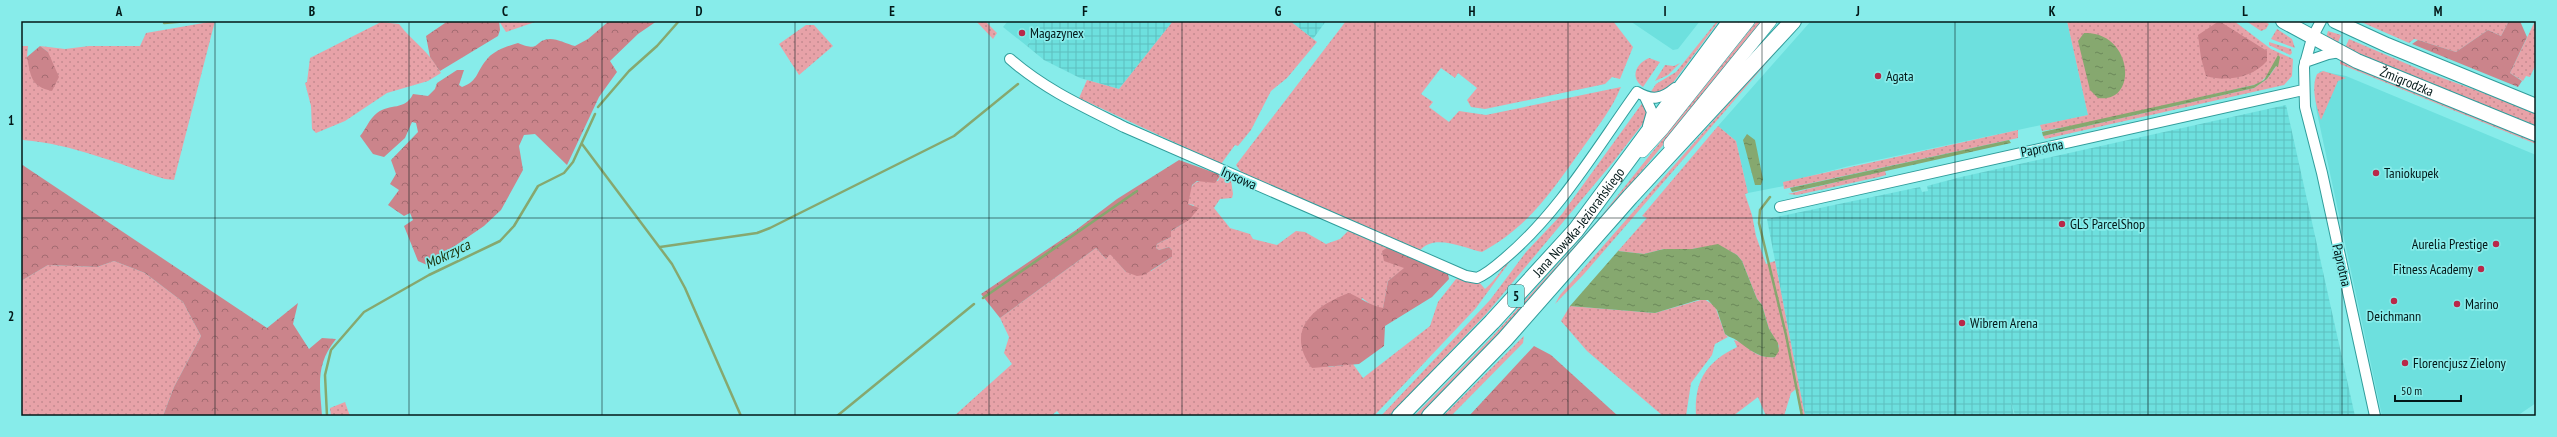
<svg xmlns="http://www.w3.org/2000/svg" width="2557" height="437" viewBox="0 0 2557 437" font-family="'PT Sans Narrow',sans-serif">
	<defs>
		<pattern id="industrial-grid" width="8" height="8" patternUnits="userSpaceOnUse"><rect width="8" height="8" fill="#6de0de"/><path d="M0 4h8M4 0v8" fill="none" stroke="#5dbfbe"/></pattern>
		<pattern id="grass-dots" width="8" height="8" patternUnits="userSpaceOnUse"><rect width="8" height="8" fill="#e7a2a8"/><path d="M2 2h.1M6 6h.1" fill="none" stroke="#c48b90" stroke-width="1.8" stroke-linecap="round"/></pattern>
		<pattern id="forest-crowns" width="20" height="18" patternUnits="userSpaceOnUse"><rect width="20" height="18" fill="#cb848b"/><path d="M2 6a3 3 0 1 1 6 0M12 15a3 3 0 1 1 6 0" fill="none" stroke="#a36b71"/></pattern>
		<pattern id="water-ripples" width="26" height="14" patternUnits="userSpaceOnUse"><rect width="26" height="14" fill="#86a86f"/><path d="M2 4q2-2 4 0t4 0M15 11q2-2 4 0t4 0" fill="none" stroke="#6b885a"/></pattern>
	</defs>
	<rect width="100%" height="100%" fill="#87ecea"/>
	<!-- built -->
	<path fill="#6de0de" d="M1008,21H1040L1032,31L1035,34L1027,46L1003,27Z
		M1630,21H1700L1678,49L1673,50Z
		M1811,21H2067L2088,115L1849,166L1783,183L1784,186L1748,193L1736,141L1718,126Z
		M2320,71L2346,76L2536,155V403L2517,416H2382L2316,108L2315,81Z"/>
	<!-- industrial -->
	<path fill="url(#industrial-grid)" d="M1040,21H1173L1119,89L1080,78L1044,60L1027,46L1035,34L1032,31Z
		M1290,21H1326L1313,39Z
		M2286,105L2355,416H2015L2011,400L2014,416H1805L1767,219L1920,187L1922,192L1928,191L1927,186L1961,177Z"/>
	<!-- grass -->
	<path fill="url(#grass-dots)" d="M215,21L174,180L165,179C118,164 73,144 23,140L21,134V46H28L27,57L48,52L40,46L65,49L89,46H140L146,33Z
		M499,21H538L506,32Z
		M976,21H985L997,33L993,39Z
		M1173,21H1290L1317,42L1287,78L1271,91L1251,130L1238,146L1235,145L1221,164L1079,98L1087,80L1119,89Z
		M1346,21H1613L1633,47L1620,79L1612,77L1605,84L1485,109L1471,107L1467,100L1477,88L1458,73L1455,78L1441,68L1421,94L1433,102L1429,107L1449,122L1459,111L1486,115L1621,87C1612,109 1598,126 1584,146C1553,189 1530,226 1482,252C1464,248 1432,232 1419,252L1241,172L1236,165Z
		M1717,21H1719L1666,92L1650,93L1656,84L1676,72Z
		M1757,21H1763C1654,157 1545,294 1420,416H1414L1491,338L1598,220Z
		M1801,21H1803L1584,274L1555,304L1560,295Z
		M2067,21H2234L2271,49L2293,59L2292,76L2284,85L2045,139L2043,136L2254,88L2267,79L2278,64L2261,82L2254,85L2089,123L2042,131L2040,125L2088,115Z
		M2246,21H2264L2269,24L2266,29L2261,31Z
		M2359,21H2509L2501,36L2488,30L2456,52L2418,40L2414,39L2409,43Z
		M2535,21L2536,64L2530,77L2526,76L2523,81L2510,73Z
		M381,22L399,24C412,41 430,52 441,73L428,81L387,93L345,121L316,133L312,129L311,106L305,83L307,82L310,58Z
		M806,25H814L833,46L799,75L779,44Z
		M2277,29L2292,39L2295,48L2271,39Z
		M2328,31L2341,35L2337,45L2326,38Z
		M2349,39L2426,72L2536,112V127L2345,48Z
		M2269,42L2291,49L2292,53L2290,55L2269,45Z
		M1649,58L1660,62L1643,87C1630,78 1635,64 1649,58Z
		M2340,60L2523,135L2536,140V144L2340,64Z
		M1680,63L1668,75L1655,81L1665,65L1674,66Z
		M2323,71L2346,78L2338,81L2321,120C2316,106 2311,88 2317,74Z
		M1643,102L1647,105L1648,117L1614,161L1487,313L1389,416H1381L1490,300L1526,252L1562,214Z
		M1718,126L1736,141L1748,193L1745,194L1752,215L1756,236L1766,264L1775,261L1805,416H1801L1796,389L1791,393L1784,416H1766L1758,397L1733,416H1696C1694,381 1706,362 1737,347L1734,340C1748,343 1752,359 1775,357L1779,346L1769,329L1762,305L1757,299L1742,261L1737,255L1718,245L1692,249H1664L1644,254L1618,251L1647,218L1642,216Z
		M2018,130V138L1784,189L1783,182Z
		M1885,170L1886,175L1879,177L1797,195L1788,194Z
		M1221,175L1231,180L1233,194L1232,198L1220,199L1214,208L1230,228L1250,234L1253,239L1277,245L1296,231L1305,232L1326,244L1340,239L1349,230L1388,247L1405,268L1388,281L1383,309L1374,307L1362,298L1328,367L1353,364L1363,378L1430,326L1438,302L1456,279L1479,282L1485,289C1499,277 1506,261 1519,249L1476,308L1374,416H1061L1057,411L1051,416H954L1012,364L1004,353L1009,337L1000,318L1096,248L1106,259L1110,253L1126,272L1151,271L1172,257V250L1169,247L1159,250L1156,248L1157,244L1171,237V231L1181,225L1194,205L1188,204C1187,199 1189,196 1190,191C1194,176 1206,182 1218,181Z
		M114,261L145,273L183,302L201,336L174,387L163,416H21V281L48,265L97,267Z
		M1704,299L1715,306L1725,334L1728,337L1715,344L1712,355L1691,383L1686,416H1663L1587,351L1561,321L1570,306L1655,313Z
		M1524,336L1523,343L1451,416H1443Z
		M345,402L350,416H331L330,408Z"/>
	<!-- forest -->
	<path fill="url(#forest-crowns)" d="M448,21H499L500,30L498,36L440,71L430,57L426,36Z
		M609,21H657L638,34L610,61L617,72L599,97L567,165L535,134L524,135L519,146L523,170L501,210L484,226L427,265L418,261L404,226L413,220L410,213L404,216L388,205L399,190L390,184L396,174L391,160L418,132L416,123L412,122L405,138L384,157L373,154L360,136C366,129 369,119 377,113C390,103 405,111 413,94L428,96L435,89L437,83L457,70H464L459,85L462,87C479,81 476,71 488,58C495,50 508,46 518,43C542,53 533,40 550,39C558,39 567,44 575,46L588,39Z
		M2219,21L2267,51V61C2252,78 2227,82 2206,76L2201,58L2198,35Z
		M2509,21H2520L2527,37L2510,73L2522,81L2518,87L2412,44L2418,40L2456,52L2488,30L2501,36Z
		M40,46L48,52L59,77L52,91C30,86 31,76 27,57Z
		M1179,160L1221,175L1215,183L1197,181L1192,185L1188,204L1199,208L1189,220L1171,231V237L1157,244L1156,248L1159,250L1169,247L1172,250V257L1144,275L1137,276L1126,272L1110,254L1106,259L1096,248L1000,318L981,294L1076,230L1117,199Z
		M21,164L267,328L298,303L293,324L309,349L322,338L336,339C315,365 320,386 322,416H163L174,387L201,336L183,302L145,273L114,261L97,267L48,265L21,281Z
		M1388,247L1448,274L1449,279L1432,297L1385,326L1384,346L1359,364L1312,368C1284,330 1314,306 1349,293C1361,298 1371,306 1383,308L1388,281L1404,268L1384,261L1382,251Z
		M1534,346L1551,355L1618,416H1469Z"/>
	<!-- water -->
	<path fill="url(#water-ripples)" d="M2084,33C2133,31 2139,104 2098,98L2090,90L2078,41Z
		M2278,55L2280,57L2278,67L2276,66L2267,79L2254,88L2043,136L2042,132L2254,85L2264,80Z
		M1747,134L1755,140L1763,179L1761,185H1755L1743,140Z
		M2009,140L2011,143L1792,192L1790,188Z
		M1718,244L1737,255L1742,261L1757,299L1762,305L1769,329L1778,343L1779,351L1775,357C1760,359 1750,350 1739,342C1735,338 1730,338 1725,334L1717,310L1708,300H1698L1655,313L1570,306L1618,251L1644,254L1664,249H1692Z"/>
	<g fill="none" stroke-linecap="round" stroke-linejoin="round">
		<!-- stream -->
		<path stroke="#86a86f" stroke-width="2.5" d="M164,23L189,21
			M598,107L629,71L657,46L679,21
			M582,144L672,264L685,288L741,416
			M1770,197L1760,210L1759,223L1786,335L1802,416
			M660,247L757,233L770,228L954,136L1018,84
			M983,298L1137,191
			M327,416L325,375L331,350L364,312L429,275L500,241L514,226L538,186L564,173L573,162L595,114
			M837,416L974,304"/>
		<defs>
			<path id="minor" d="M2321,21L2312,38L2304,67L2305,107L2322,173L2375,416
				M1010,59C1044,89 1084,107 1124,127L1466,276L1477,278C1487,274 1496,266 1504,259C1559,213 1596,149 1637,92C1652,101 1662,99 1675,88
				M2305,62L2328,54L2340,52
				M1645,97L1652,112L1648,126
				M1780,207L2303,90"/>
			<path id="tertiary" d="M1670,144L1770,21
				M1642,151L1663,128L1748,21"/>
			<g id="secondary">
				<path id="s1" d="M2283,21L2357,61L2536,134"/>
				<path d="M2335,21L2387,45L2536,106"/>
			</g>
			<g id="primary">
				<path id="s2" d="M1400,416L1492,322L1576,230L1731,21"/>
				<path d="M1430,416L1505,339L1630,197L1793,21"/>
			</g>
		</defs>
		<!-- minor casing -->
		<use href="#minor" stroke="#309d9b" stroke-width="12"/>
		<!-- tertiary casing -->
		<use href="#tertiary" stroke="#309d9b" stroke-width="14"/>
		<!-- secondary casing -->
		<use href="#secondary" stroke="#309d9b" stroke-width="16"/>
		<!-- primary casing -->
		<use href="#primary" stroke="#309d9b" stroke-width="18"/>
		<!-- minor -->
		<use href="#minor" stroke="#fff" stroke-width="10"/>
		<!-- tertiary -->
		<use href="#tertiary" stroke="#fff" stroke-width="13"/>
		<!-- secondary -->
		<use href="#secondary" stroke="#fff" stroke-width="14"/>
		<!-- primary -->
		<use href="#primary" stroke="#fff" stroke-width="16"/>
	</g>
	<!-- grid -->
	<path fill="none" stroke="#031818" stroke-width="1" stroke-opacity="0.55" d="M215,21V416M409,21V416M602,21V416M795,21V416M989,21V416M1182,21V416M1375,21V416M1568,21V416M1762,21V416M1955,21V416M2148,21V416M2342,21V416M21,218H2536"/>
	<!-- markers -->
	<g fill="#b92849" stroke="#87ecea" stroke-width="1.5">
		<circle cx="1022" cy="33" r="4"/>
		<circle cx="1878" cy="76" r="4"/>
		<circle cx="2376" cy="173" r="4"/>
		<circle cx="2062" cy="224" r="4"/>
		<circle cx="2496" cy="244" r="4"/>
		<circle cx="2481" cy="269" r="4"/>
		<circle cx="2394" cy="301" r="4"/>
		<circle cx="2457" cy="304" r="4"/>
		<circle cx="1962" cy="323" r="4"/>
		<circle cx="2405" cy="363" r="4"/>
	</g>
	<g text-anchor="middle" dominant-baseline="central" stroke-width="3.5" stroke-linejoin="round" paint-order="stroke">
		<!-- shield labels -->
		<rect fill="#87ecea" stroke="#2b5857" stroke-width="1" x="1508" y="285" width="16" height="22" rx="3"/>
		<g font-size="13" font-weight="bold" fill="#031818">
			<text x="1516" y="296">5</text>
		</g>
		<!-- poi labels -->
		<g font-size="14" fill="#031818" stroke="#87ecea" text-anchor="start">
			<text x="1030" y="33">Magazynex</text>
			<text x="1886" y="76">Agata</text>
			<text x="2384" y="173">Taniokupek</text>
			<text x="2070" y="224">GLS ParcelShop</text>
			<text x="2488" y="244" text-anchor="end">Aurelia Prestige</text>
			<text x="2473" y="269" text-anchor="end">Fitness Academy</text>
			<text x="2465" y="304">Marino</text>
			<text x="2394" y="316" text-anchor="middle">Deichmann</text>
			<text x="1970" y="323">Wibrem Arena</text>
			<text x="2413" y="363">Florencjusz Zielony</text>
		</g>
		<!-- street labels -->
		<g font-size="14" fill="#031818" stroke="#87ecea">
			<text stroke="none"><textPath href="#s1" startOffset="138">Żmigrodzka</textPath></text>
			<text transform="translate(2042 148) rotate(-11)">Paprotna</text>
			<text transform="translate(1239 178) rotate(24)">Irysowa</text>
			<text stroke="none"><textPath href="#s2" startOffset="264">Jana Nowaka-Jeziorańskiego</textPath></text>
			<text transform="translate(2342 265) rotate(77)">Paprotna</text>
		</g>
		<!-- water labels -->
		<g font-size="15" font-style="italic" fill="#1c330a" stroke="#87ecea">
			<text transform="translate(447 254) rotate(-26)">Mokrzyca</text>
		</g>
	</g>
	<!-- border -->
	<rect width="2557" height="437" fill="none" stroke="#87ecea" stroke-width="44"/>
	<!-- scale -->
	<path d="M2395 395v6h66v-6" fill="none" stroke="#031818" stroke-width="2"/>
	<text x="2401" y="395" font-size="12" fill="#031818" stroke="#87ecea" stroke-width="3" paint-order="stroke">50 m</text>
	<rect x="22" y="22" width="2513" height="393" fill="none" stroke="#031818" stroke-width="1.5"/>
	<g font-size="13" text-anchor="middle" font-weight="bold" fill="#031818">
		<text x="119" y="16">A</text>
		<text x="312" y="16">B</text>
		<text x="505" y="16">C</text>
		<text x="699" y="16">D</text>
		<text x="892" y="16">E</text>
		<text x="1085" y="16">F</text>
		<text x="1278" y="16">G</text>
		<text x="1472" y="16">H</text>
		<text x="1665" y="16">I</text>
		<text x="1858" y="16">J</text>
		<text x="2052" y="16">K</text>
		<text x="2245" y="16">L</text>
		<text x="2438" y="16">M</text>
		<text x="11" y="125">1</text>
		<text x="11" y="321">2</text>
	</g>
</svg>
